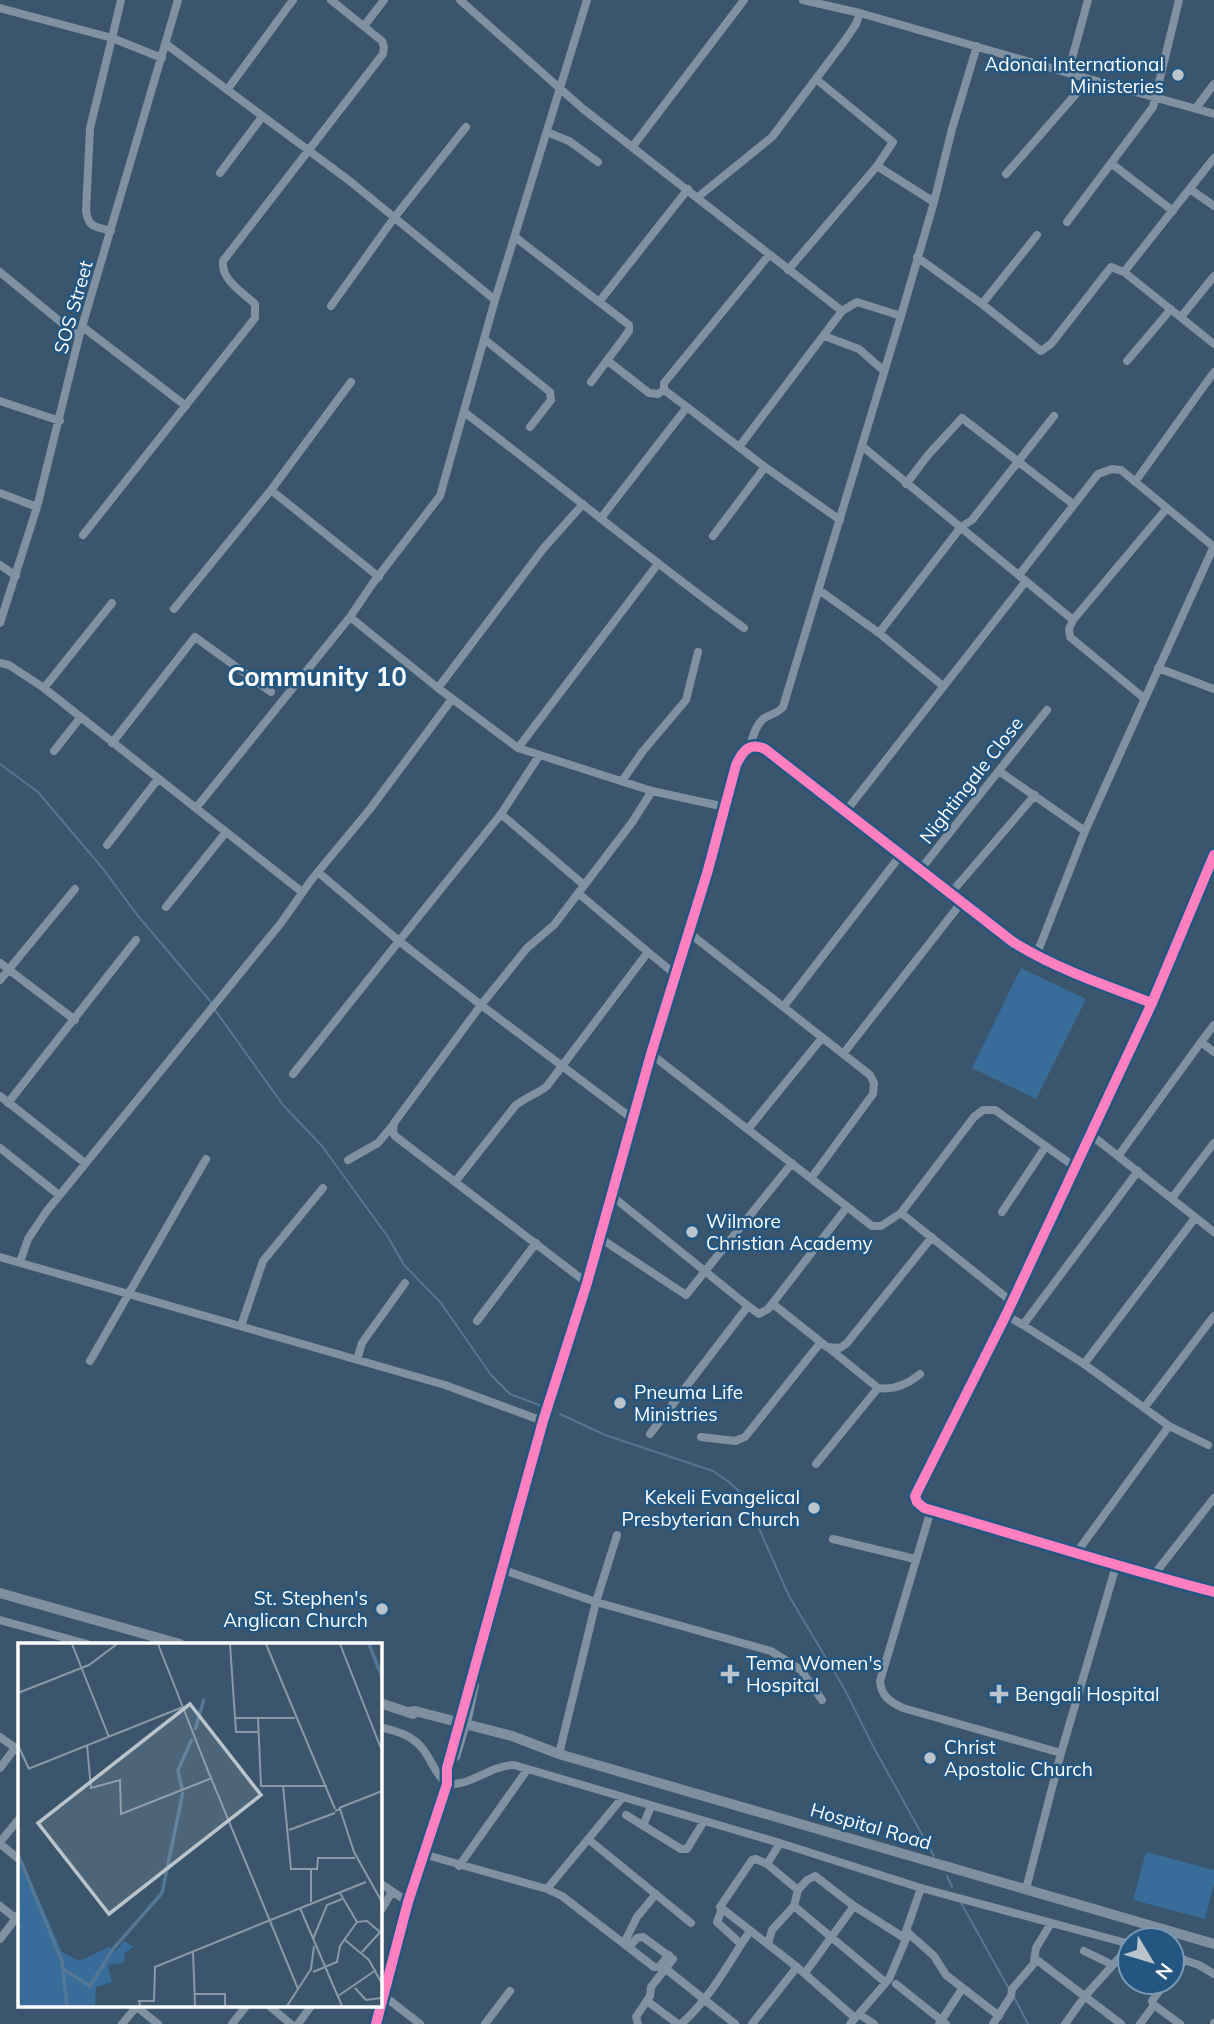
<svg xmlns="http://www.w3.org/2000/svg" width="1214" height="2024" viewBox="0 0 1214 2024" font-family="Mulish,sans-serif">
	<rect width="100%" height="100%" fill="#3a556c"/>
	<!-- green -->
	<path fill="#386c99" d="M1021,968L1086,999L1036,1099L972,1068Z
		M1146,1852L1214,1870V1884L1205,1919L1133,1900Z"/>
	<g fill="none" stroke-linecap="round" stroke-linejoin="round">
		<!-- stream -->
		<path stroke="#547795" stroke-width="2" d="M0,764L38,792L104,870L138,916L211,1002
			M215,1010L283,1105L322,1146L388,1237L404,1265L441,1303L491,1375L510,1394L542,1406
			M560,1414L605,1435L713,1471L729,1482L745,1497L789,1596L845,1690L874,1748L934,1856
			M947,1876L952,1887
			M961,1903L1009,1989
			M1014,1997L1028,2024"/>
		<!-- minor -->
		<path stroke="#8091a2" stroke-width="8" d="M460,0L582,108L842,311
			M1088,0L1068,73L1214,114
			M0,8L112,38L121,0
			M860,13L1068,73
			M364,26L384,0
			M166,44L351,182L495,300
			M227,90L293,0
			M1196,108L1214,84
			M547,132L569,141L598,162
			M633,146L744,0
			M1112,164L1173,211
			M877,166L934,202
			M220,173L262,117
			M1006,174L1089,79
			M1190,189L1214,206
			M698,197L772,137L846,39L856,24L860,13L803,0
			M1067,222L1153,107L1179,0
			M111,231C95,226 89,229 86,211L90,128L112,38L162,58
			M515,237L629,325V331L591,382
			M917,257L982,304L1041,351L1051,344L1111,267L1124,272L1214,344
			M788,270L877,166L893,142L816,79
			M0,272L79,337
			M1124,272L1214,158
			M599,302L688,189
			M982,304L1037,235
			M331,306L394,218L466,127
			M1181,317L1214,276
			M83,327L186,406
			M824,336L859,349L884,371
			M484,339L550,392L551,400L530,427
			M608,361L649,393L658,394L664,390
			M1127,361L1171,309
			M0,401L60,421
			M687,407L664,390V383L769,255
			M464,412C558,483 649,559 744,628
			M862,446L1073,620L1069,629L1070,637L1145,699
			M739,447L842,311L857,302L901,316
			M1135,482L1214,372
			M906,484L928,455L962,418L1073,504
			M271,490L351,382
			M0,493L37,507
			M601,518L687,407L765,467L840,520
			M83,535L255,318V304C242,292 221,280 223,261L383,54L384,47L382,41L331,0
			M713,536L765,467
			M0,565L16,576
			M1019,575L1098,474L1112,469L1121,470L1214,547
			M819,590L879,633L961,527L972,520L1054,416
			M174,609L271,490L379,577
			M350,617L438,688L518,748L652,791L725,807
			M1073,620L1167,508
			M0,623L37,507L79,337L178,0
			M879,633L943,686
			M0,663L9,665L44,688L302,892
			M1158,668L1214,689
			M44,688L112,603
			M438,688L543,549L583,504
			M112,743L195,637L271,692
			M750,746C753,737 755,726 763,719C770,714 777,714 783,707L901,316L934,202L952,129L977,46
			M518,748L657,565
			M54,751L80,718
			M999,771L1085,831
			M622,781L643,751L686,700L698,652
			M196,808L350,617L373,583L440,496L495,300L587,0
			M846,811L1026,581
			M501,814L584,885
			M107,845L158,779
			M1214,855L1152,1003L1006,1315L915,1496L917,1502L924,1508C1021,1536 1117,1567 1214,1592
			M920,870L1047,710
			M318,872L399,941L501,814L539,756
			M578,893L648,952
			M950,894L1035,795
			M166,907L226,832
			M688,932L870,1075L874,1083L873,1094L812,1177
			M1036,956L1085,831L1214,546
			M0,963L75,1020
			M0,980L75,889
			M784,1006L900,856
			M1201,1042L1214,1025
			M651,1054L872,1226H881L901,1213L974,1117L983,1110H995L1075,1167
			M843,1054L961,903
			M293,1074L399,941L481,1005L527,948L554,925L633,821L652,791
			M0,1096L85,1163
			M8,1103L136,940
			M748,1129L822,1038
			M1090,1134L1214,1232
			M0,1148L59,1195
			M1119,1155L1201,1042L1214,1052
			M348,1160L378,1143L393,1125
			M455,1182L515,1106C525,1097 536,1095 547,1086L648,952L676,975
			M612,1196L748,1306
			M1172,1198L1214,1143
			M1002,1212L1046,1146
			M901,1213L1012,1302
			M600,1238L686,1295L792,1163
			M0,1257L445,1385L543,1421
			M20,1262L28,1239L46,1212L281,923L312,879L370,809L452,699
			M587,1283L395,1136L393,1133L394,1123L481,1005L634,1120
			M773,1304L827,1347L840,1348L847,1343L932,1237
			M1006,1315L1023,1325L1138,1171
			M477,1321L536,1243
			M1023,1325L1084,1364L1169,1426L1077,1552
			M241,1326L263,1261L323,1188
			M357,1360L362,1343L405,1283
			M90,1361L206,1159
			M1084,1364L1195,1218
			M878,1388C894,1390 907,1385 920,1374
			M1144,1408L1214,1316
			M1169,1426L1208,1445
			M650,1434L748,1306L759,1314L768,1309L847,1207
			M701,1437L735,1441L745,1437L821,1342
			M816,1464L878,1388L830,1349
			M931,1510L880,1681C881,1696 890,1702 903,1708L1061,1753
			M833,1539L915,1559
			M501,1569L596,1602L771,1651L801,1670L822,1700
			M1153,1576L1214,1498
			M0,1620L87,1644
			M380,1727C390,1730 403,1732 412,1739C429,1749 432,1772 447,1784C472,1786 489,1766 514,1765L780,1843L921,1888L1130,1944
			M0,1737L17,1749
			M559,1754L596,1602L617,1535
			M456,1757L469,1714L475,1685
			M0,1768L15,1748
			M626,1815L681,1849H687L704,1821
			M643,1826L651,1806
			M588,1839L691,1923
			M0,1842L19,1819
			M780,1843L767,1864L798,1890
			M0,1844L19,1859
			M423,1854L547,1889L562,1896L654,1967H659L669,1955
			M767,1864L756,1859L752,1860L720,1907L797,1967L855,2018
			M459,1866L527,1770
			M380,1883L408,1902
			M547,1889L622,1798
			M1026,1889L1061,1753L1116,1566
			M0,1906L19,1921
			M794,1906L885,1982
			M722,1909L717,1922L741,1944
			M380,1912L392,1892
			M906,1931L934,1956L946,1975L999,2016
			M0,1939L19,1914
			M624,1943L637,1917L656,1894
			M768,1944L772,1930L794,1906L798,1890L807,1880L815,1876L854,1906
			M629,1947L637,1938L643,1937L673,1959L651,1987L650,1996L636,2017L638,2024
			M1084,1951L1113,1965
			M1172,1956L1199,1965L1214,1974
			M1034,1961L1036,1948L1051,1923
			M666,1969L735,2024
			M803,1972L805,1973L854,1906L906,1939
			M1172,1975L1185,1960
			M1166,1982L1152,2001L1154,2005L1180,2024
			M896,1984L946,2024
			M384,1996L420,2024
			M647,2001L678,2024
			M268,2005L291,2024
			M137,2007L158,2024
			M859,2014L874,2024
			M122,2024L138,2005
			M232,2024L247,2005
			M298,2024L312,2005
			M376,2024L408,1902L447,1784V1768L543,1421L587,1283L651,1054L708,870L736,765C743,750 750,742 765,749L1013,942C1057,969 1104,985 1152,1003
			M485,2024L510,1991
			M681,2024C711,1998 728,1963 750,1931
			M752,2024L797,1967
			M850,2024L889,1979L906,1939V1931L921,1888
			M939,2024L962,1989
			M993,2024L1011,1996L1012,1989L1037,1960L1121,2024
			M1065,2024L1085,1996L1130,1946
			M1140,2024L1154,2005
			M1214,2024V2023"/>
		<!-- major -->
		<path stroke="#7e90a0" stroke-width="10" d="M0,1593L180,1644
			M380,1703L413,1714
			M409,1712L415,1711L512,1736L559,1754L1214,1944"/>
		<defs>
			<path id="cycleway" d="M1214,855L1152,1003L1006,1315L915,1496L917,1502L924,1508C1021,1536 1117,1567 1214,1592
				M376,2024L408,1902L447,1784V1768L543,1421L587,1283L651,1054L708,870L736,765C743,750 750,742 765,749L1013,942C1057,969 1104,985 1152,1003"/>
		</defs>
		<!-- cycleway casing -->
		<use href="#cycleway" stroke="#245682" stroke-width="15"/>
		<!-- cycleway -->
		<use href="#cycleway" stroke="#ff80c0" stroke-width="10"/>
	</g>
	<!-- markers -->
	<g fill="#bac4cc" stroke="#245682" stroke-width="2.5">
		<circle cx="1178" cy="75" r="7"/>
		<circle cx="692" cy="1232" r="7"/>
		<circle cx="620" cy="1403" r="7"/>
		<circle cx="814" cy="1508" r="7"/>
		<circle cx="382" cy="1609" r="7"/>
		<path d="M726.5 1663.5h7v7h7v7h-7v7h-7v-7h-7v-7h7z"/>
		<path d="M995.5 1683.5h7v7h7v7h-7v7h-7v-7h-7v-7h7z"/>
		<circle cx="930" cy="1758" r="7"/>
	</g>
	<g text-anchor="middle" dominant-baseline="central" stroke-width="5" stroke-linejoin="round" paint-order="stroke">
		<!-- poi labels -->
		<g font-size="19" fill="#fff" stroke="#245682" text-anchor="start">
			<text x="1164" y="64" text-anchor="end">Adonai International<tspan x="1164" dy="22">Ministeries</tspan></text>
			<text x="706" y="1221">Wilmore<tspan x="706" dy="22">Christian Academy</tspan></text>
			<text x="634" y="1392">Pneuma Life<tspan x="634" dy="22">Ministries</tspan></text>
			<text x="800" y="1497" text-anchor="end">Kekeli Evangelical<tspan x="800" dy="22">Presbyterian Church</tspan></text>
			<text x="368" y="1598" text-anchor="end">St. Stephen's<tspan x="368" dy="22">Anglican Church</tspan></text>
			<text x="746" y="1663">Tema Women's<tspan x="746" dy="22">Hospital</tspan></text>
			<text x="1015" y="1694">Bengali Hospital</text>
			<text x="944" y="1747">Christ<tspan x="944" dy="22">Apostolic Church</tspan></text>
		</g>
		<!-- street labels -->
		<g font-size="19" fill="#fff" stroke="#245682">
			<text transform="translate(73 307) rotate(-74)">SOS Street</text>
			<text transform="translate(971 780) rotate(-52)">Nightingale Close</text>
			<text transform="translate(871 1826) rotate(16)">Hospital Road</text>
		</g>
		<!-- district labels -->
		<g font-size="26" font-weight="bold" fill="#fff" stroke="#245682">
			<text x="317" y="676">Community 10</text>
		</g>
	</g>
	<!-- overview -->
	<g transform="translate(18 1643)">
		<rect width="364" height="364" fill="#3a556c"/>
		<path d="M0,209L44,309L61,318L91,304L97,309L106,298L116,304L107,310L106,320L90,322L94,339L78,344L77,363H0Z" fill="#386c99"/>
		<path fill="none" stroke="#547795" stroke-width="3.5" d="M351,1L364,34M177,87L186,56M164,146L160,127L174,96M0,211L44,318L49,363M45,326L72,343L95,306L144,250L165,149"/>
		<path fill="none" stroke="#8999a7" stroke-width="2" d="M54,1L91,94M140,1L192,133M212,1L218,89H240M248,1L317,166M322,1L364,108M0,50L71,22L99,1M218,75H277M240,75L243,143H309M0,102L11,126M69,102L73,145L102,137L103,171L194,135M10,126L165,64M191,130L280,346M265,143L273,226H293V259M321,165L364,148M317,168L322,166L336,209L364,259M271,187L317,170M293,226H299L300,215H337M322,250L339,279M282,265L324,363M250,278L348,239M339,279L349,278L362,289M295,296L309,262L324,256M327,297L351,317L364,341M175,308L177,363M344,309L364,287M295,329L319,319L322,303L339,279M337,345L348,357L363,355M177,351H207V363M320,353L358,327M122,363L121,358H136L137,324L250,278M269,363L293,326L296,303"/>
		<path fill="#bac4cc" fill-opacity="0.15" stroke="#bac4cc" stroke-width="3.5" d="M172,61L243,152L91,271L20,180Z"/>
		<rect width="364" height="364" fill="none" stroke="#fff" stroke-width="3.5"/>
	</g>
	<!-- north arrow -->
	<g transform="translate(1151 1961) rotate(128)"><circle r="33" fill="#245682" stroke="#7c9ab4" stroke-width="2"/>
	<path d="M0-5L12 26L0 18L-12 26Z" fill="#bac4cc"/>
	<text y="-10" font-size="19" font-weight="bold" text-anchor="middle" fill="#ffffff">N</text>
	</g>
</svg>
